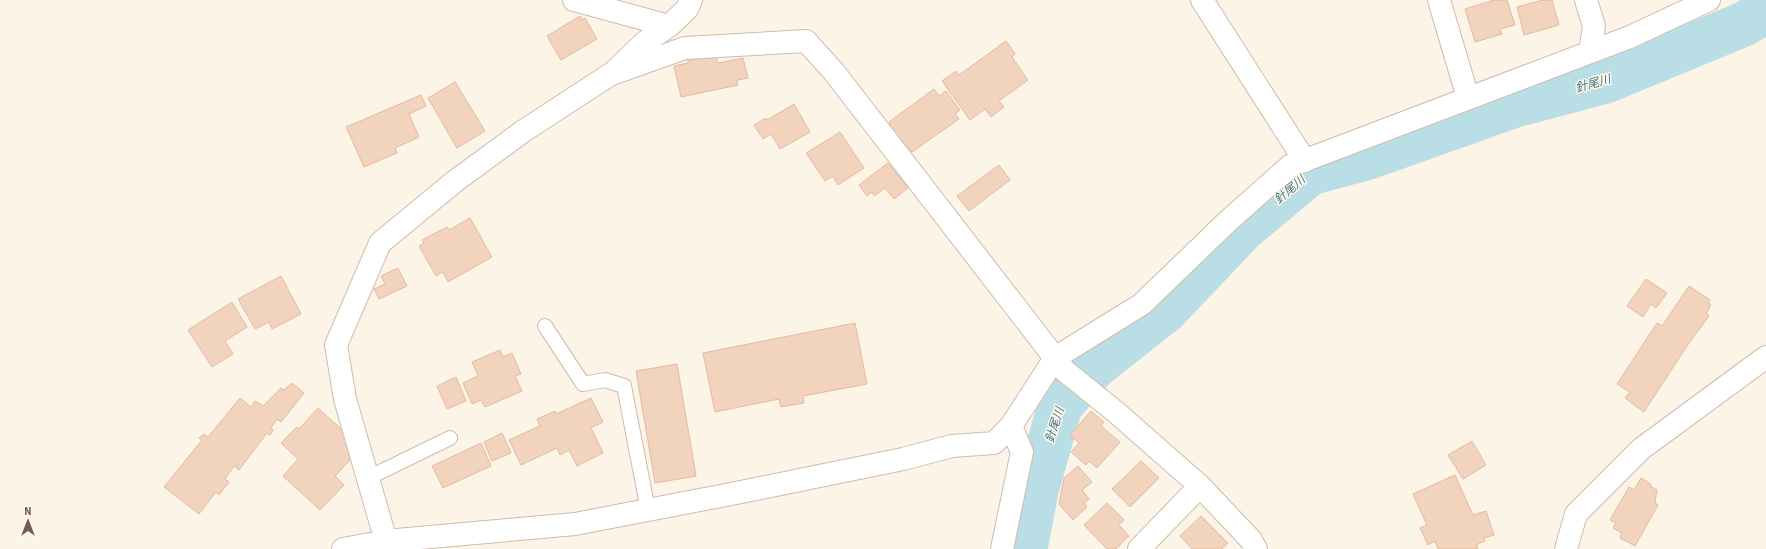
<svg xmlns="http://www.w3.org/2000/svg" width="1766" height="549" viewBox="0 0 1766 549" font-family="'Source Sans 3','Noto Sans JP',sans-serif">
	<rect width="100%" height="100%" fill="#fcf4e6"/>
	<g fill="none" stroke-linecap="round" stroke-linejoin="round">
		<!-- river -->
		<path stroke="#badee6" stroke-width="45" d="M1025,549L1036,491L1060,406L1095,366L1166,310L1243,229L1310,173L1369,157L1515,105L1606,81L1744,24L1766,11"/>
	</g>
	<!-- building -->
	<path fill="#f1d3be" stroke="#e4ba9e" d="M1494,0H1507L1515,25L1500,29L1502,34L1475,42L1465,9Z
		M1543,0H1552L1559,25L1524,35L1517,7Z
		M580,16L582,20L585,18L597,39L561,60L547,36Z
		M1006,41L1015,54L1012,57L1028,80L999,101L1004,107L991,117L985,109L970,120L942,81L956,71L959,75Z
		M706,56V59L716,57L718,63L743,58L748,78L737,80L738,85L681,97L674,66L688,63V60Z
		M455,82L485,131L457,148L428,98Z
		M934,89L939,96L946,91L960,110L955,114L959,119L912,152L907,146L903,149L888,128L891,125L889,122Z
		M421,95L426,106L409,114L419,137L395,148L397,153L364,167L346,127Z
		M794,104L810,132L780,149L771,134L763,139L754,125L766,118L767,120Z
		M840,132L864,168L838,185L833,176L825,181L806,153Z
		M888,163L908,188L894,199L885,188L874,196L872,192L867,196L859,185Z
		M999,165L1010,180L969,211L957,196Z
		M470,218L492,257L448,282L443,272L436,276L419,246L424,243L422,240L447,227L449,230Z
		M398,268L407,286L379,299L374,289L385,284L381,276Z
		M281,276L301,314L272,329L269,322L255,329L238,299Z
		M1646,279L1667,293L1656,308L1651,304L1643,317L1627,306Z
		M1689,286L1710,300L1708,303L1711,305L1706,314L1709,316L1687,346L1644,412L1625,398L1630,392L1617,384L1657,323L1662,326Z
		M232,302L247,327L225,341L233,354L212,367L188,330Z
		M855,323L867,384L803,396L804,403L781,407L779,399L715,412L703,353Z
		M500,350L503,357L512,353L521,374L515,376L522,391L485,407L481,400L472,404L463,383L478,376L472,362Z
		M677,364L696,476L655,483L636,371Z
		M456,377L466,401L447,409L437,386Z
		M292,383L304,393L281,422L277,419L271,428L273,430L270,435L267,433L239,470L234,466L225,479L229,482L219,495L216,492L199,514L164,487L202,440L199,438L204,434L208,437L240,398L251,407L255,401L263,406L281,388L284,390Z
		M591,398L603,422L591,428L603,453L577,466L569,450L560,455L557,448L521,465L509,440L540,426L537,419L555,411L556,414Z
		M318,408L348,435L342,441L349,447L352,458L335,476L344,485L320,510L283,476L298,459L281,443L297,427L299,429Z
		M1091,411L1104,422L1101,426L1120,442L1097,468L1089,461L1086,465L1071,452L1079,443L1070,435Z
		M502,433L511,453L492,461L484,442Z
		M1472,441L1486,465L1463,479L1448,455Z
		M481,443L491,466L443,488L432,466Z
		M1141,461L1159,478L1130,507L1112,489Z
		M1078,466L1092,482L1082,490L1089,499L1084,503L1087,507L1073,520L1059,504L1064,478Z
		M1455,475L1473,515L1486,511L1494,535L1484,538L1485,541L1476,545L1478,549H1438L1435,541L1428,545L1420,528L1427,525L1413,494Z
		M1641,478L1651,484L1650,486L1657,490L1655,503L1658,505L1635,546L1620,538L1622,533L1613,528L1616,523L1610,520L1629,487L1634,490Z
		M1107,503L1124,520L1119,525L1129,536L1116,549H1107L1084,525Z
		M1201,516L1228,543L1222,549H1192L1180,536Z"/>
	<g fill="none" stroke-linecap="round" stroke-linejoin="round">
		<defs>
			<path id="lane" d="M545,326L583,384L605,380L624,386L648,510
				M368,478L450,438"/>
			<path id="street" d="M574,0L669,26
				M1202,0L1305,161
				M1439,0L1468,98
				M1586,0L1594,26L1590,52
				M612,74L685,48L806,41L834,72L1065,371L1117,413L1200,486L1251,540L1256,549
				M386,541L345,399L336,345L380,243L454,182L522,132L614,72L645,42L669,26L687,9L691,0
				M343,549L386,541L575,524L731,494L903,459L952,446L994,443L1011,426L1055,358L1142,304L1228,221L1290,166L1630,37L1709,0
				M1002,549L1022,452L1011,426
				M1139,549L1200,486
				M1566,549L1576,514L1641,449L1766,357"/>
		</defs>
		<!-- lane casing -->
		<use href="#lane" stroke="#cebcac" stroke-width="16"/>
		<!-- street casing -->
		<use href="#street" stroke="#cebcac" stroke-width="24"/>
		<!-- lane -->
		<use href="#lane" stroke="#fff" stroke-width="14"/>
		<!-- street -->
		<use href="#street" stroke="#fff" stroke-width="22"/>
	</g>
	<g text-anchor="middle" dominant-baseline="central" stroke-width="3" stroke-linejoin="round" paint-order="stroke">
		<!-- water labels -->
		<g font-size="12" font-style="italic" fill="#427581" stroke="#fff8ec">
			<text transform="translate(1593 84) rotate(-16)">針尾川</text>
			<text transform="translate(1290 190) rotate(-40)">針尾川</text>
			<text transform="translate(1055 425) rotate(-72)">針尾川</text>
		</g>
	</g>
	<!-- north arrow -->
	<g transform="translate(28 521)" stroke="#fff8ec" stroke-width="3" paint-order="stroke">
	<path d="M0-3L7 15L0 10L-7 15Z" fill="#755b4b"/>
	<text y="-6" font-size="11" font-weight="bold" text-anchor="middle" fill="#755b4b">N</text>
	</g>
</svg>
